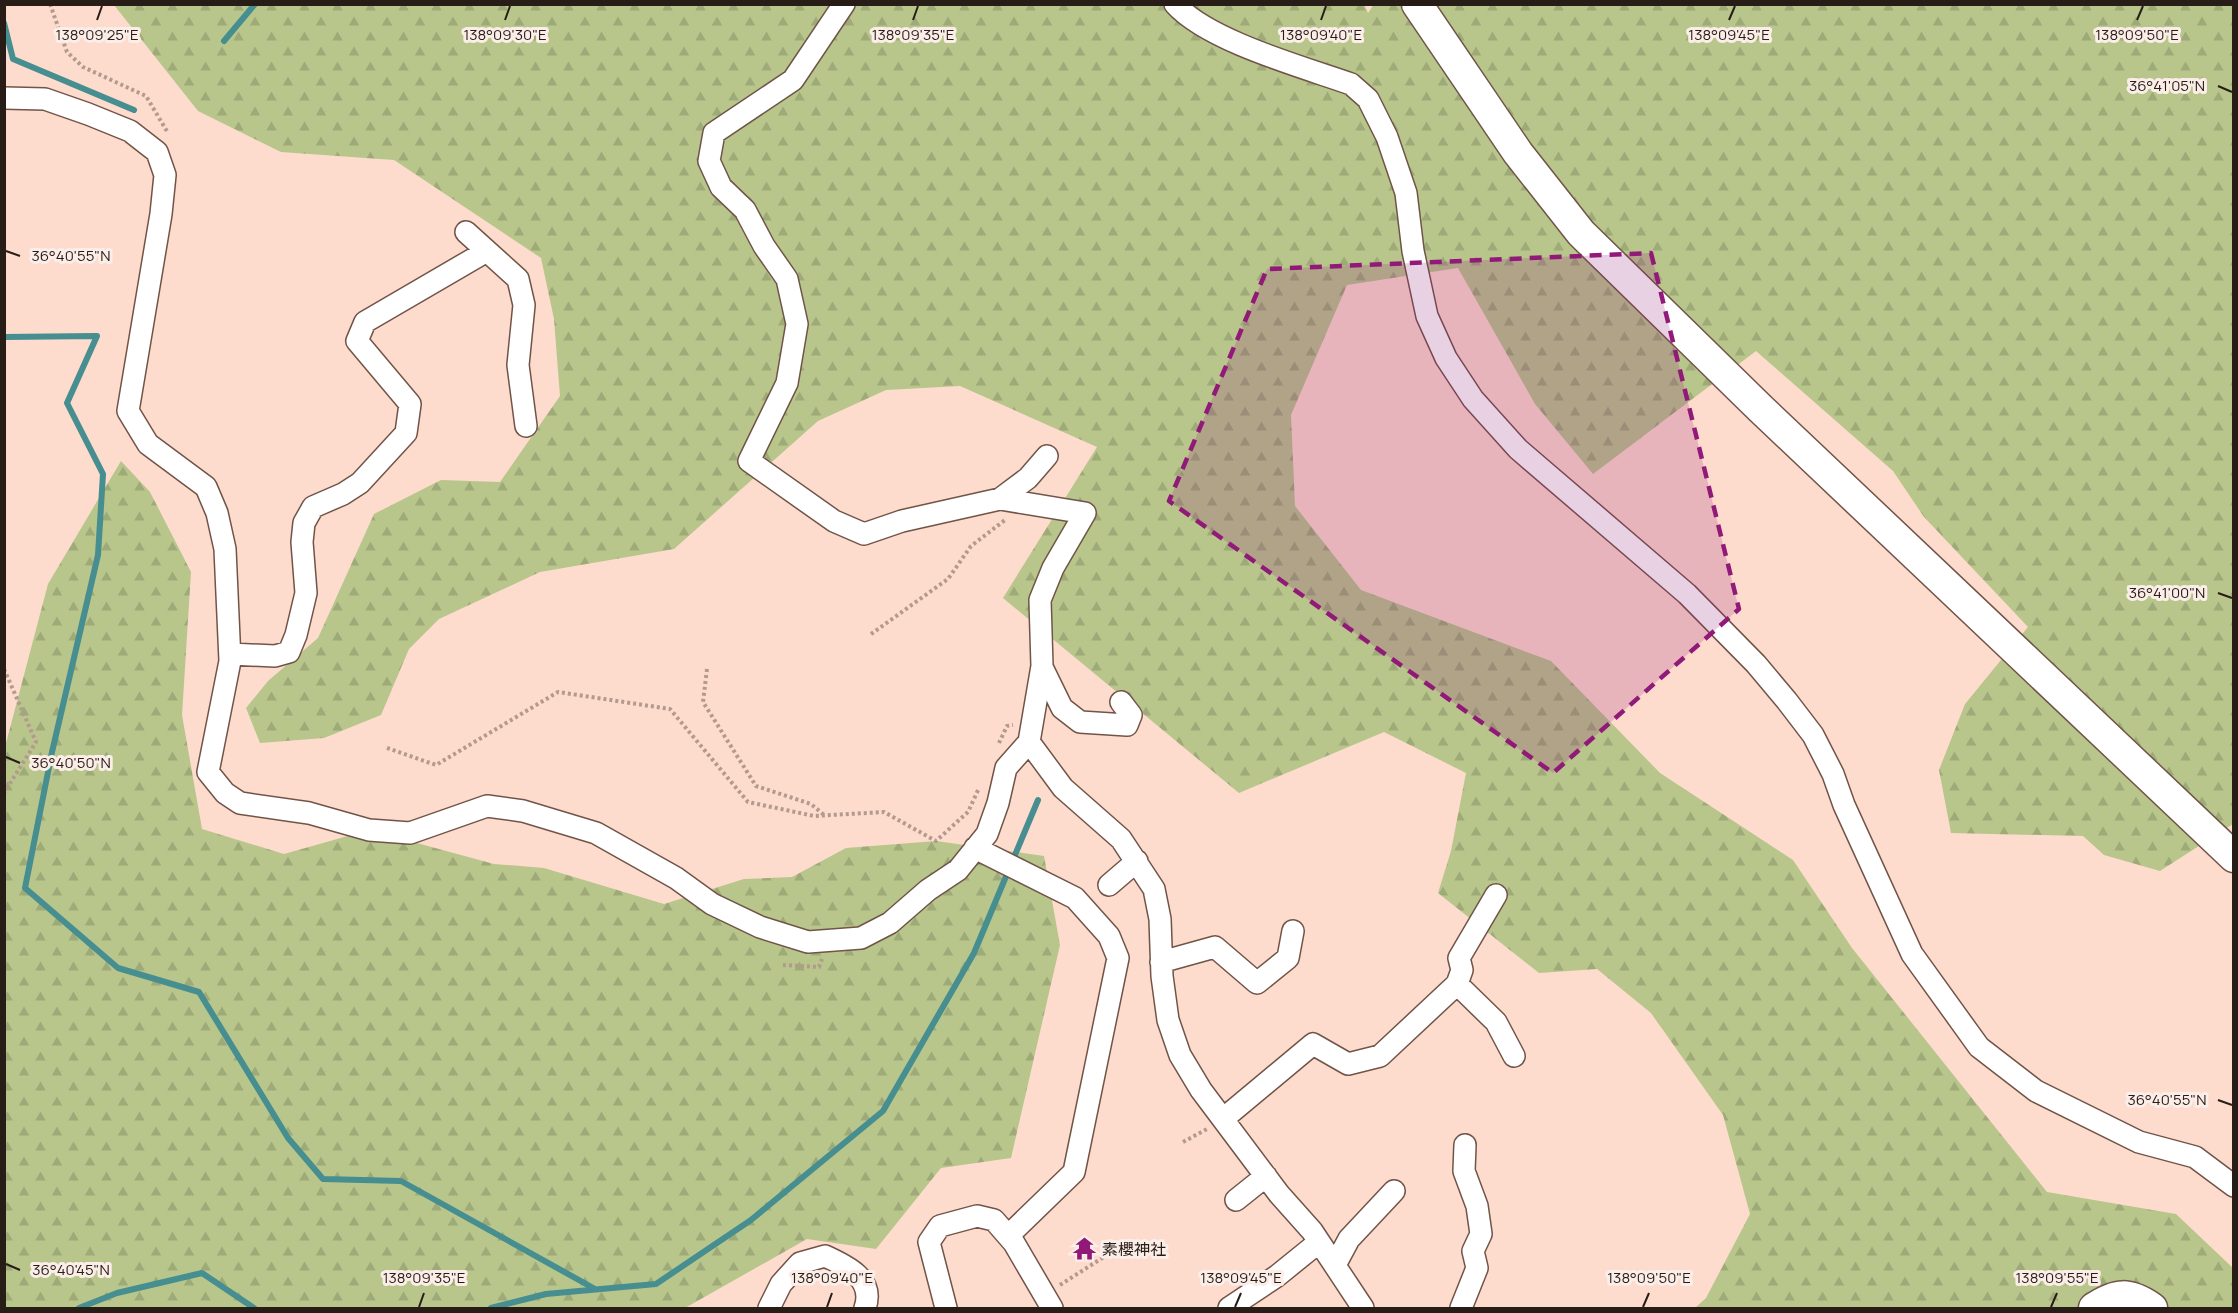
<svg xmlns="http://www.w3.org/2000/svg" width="2238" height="1313" viewBox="0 0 2238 1313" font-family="Manrope,'Noto Sans JP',sans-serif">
	<defs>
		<pattern id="forest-firs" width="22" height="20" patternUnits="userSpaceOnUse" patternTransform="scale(1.5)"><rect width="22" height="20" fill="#b8c68c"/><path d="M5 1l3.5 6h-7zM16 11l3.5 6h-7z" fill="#9eaa78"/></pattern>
	</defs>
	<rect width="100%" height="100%" fill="#fddbcd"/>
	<!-- forest -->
	<path fill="url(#forest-firs)" d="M1364,4L1368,13L1374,4L2233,5V824L2160,871L2104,855L2083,836L1951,833L1939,770L1965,704L2028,627L1924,517L1893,471L1756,351L1593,474L1535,404L1458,268L1347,285L1291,415L1295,506L1361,590L1551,661L1660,773L1793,860L1852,948L2047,1192L2176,1214L2233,1268V1308H1695L1706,1298L1750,1214L1723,1115L1651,1013L1597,969L1539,973L1438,893L1451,851L1466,773L1384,732L1239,793L1003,598L1097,447L960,386L886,390L818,421L674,549L540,572L439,619L409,649L381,715L324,738L260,743L246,708L268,681L318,638L374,514L441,480L500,482L560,396L554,319L541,258L394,160L281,152L198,111L114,5Z
		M121,461L150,492L191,572L182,715L202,829L284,854L369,830L494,864L544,868L664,904L744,879L792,877L846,848L936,841L1044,856L1060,945L1011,1158L941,1168L876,1249L807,1239L685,1308H5V747L48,584Z"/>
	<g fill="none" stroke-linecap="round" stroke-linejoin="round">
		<!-- stream -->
		<path stroke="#468e8f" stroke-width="6" d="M4,23L13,59L134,110
			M224,41L255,4
			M4,337L97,336L67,403L103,474L98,555L52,752L25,888L118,968L199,992L288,1138L323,1179L401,1181L595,1289
			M79,1308L117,1293L202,1273L254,1308
			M491,1308L546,1294L656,1284L751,1220L883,1111L974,953L1038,800"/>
		<defs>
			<path id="street" d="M1175,4C1208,41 1303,67 1351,84L1368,99L1387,137L1406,193L1413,251L1427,316L1446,358L1473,399L1518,449L1687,594L1756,664L1787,701L1813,735L1833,774L1844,805L1912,954L1979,1047L2036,1091L2139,1142L2195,1157L2234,1186
				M4,98L45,99L88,114L130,131L157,152L165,175L161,214L128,411L148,444L206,487L217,513L225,549L230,661L208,772L225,793L240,803L309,813L369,830L410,833L487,806L523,811L596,833L676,878L712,904L760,927L808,942L861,938L890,923L928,890L958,870L987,834L998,803L1006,768L1029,742L1042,666L1040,600L1053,568L1085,513L1000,499L902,521L864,534L834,521L749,461L787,383L797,324L787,279L764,246L745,210L721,187L709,161L714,133L793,80L844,4
				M466,232L518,279L524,305L518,365L526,426
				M1000,499L1028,478L1047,456
				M230,654L275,656L289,652L296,635L306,593L302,542L304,523L313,507L343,494L360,483L406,433L410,404L357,341L365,322L487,251
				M1042,667L1062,708L1080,722L1127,725L1131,715L1121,702
				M1029,742L1063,788L1121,839L1154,889L1160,919L1162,976L1168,1020L1180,1055L1201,1090L1279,1194L1312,1231L1363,1308
				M975,848L1075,898L1109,936L1118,958L1074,1172L1008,1236
				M1109,885L1137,861
				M1161,962L1215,947L1257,983L1288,958L1293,931
				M1457,984L1462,970L1459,958L1496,895
				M1223,1119L1313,1044L1348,1064L1380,1056L1457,984L1496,1022L1514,1056
				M1236,1200L1266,1176
				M1335,1265L1349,1239L1394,1191
				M769,1308L781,1284L800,1263L825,1256C847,1266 875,1279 865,1308
				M946,1308L929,1242L940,1226L977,1216L994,1220L1014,1243L1052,1308
				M1229,1308L1277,1276L1319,1242
				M1461,1308L1477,1268L1473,1251L1481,1234L1477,1206L1464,1171L1465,1145"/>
			<path id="secondary" d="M1417,4L1518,153L1581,233L1761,409L2234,857
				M2094,1308C2116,1293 2129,1292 2152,1308"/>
		</defs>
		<!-- street casing -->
		<use href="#street" stroke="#715448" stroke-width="24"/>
		<!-- secondary casing -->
		<use href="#secondary" stroke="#715448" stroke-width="33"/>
		<!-- path -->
		<path stroke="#b4998e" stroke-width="4" stroke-dasharray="3 3" stroke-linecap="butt" d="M50,4L67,52L83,67L146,96L168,133
			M871,634L948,579L971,546L1005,520
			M4,669L36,742L4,793
			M707,669L703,702L756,786L811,804L824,815
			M999,743L1007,726L1013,725
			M387,748L436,765L558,692L670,709L748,802L814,816L884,812L936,841L968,812L979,788
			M783,965L819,967L822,959
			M1183,1142L1207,1129
			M1060,1285L1110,1253"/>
		<!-- street -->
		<use href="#street" stroke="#fff" stroke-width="21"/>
		<!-- secondary -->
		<use href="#secondary" stroke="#fff" stroke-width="30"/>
	</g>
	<!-- marked area -->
	<path fill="#911a79" fill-opacity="0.2" stroke="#911a79" stroke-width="4.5" stroke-dasharray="12 8" stroke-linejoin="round" d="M1651,253L1739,609L1553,773L1169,501L1267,269Z"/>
	<!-- ticks -->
	<path fill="none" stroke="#281c17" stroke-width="2" d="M97,20L102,6M505,20L510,6M913,20L918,6M1321,20L1326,6M1729,20L1735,6M2137,20L2143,6M2218,86L2232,92M6,251L20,256M2218,593L2232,598M6,757L20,763M2218,1100L2232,1105M6,1264L20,1270M419,1307L424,1293M827,1307L832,1293M1235,1307L1241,1293M1643,1307L1649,1293M2051,1307L2057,1293"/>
	<!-- icons -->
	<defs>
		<symbol id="temple-bare" viewBox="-9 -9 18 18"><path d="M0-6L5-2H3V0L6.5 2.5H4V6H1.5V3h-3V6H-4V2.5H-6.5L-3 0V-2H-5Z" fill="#911a79" stroke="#fbede8" stroke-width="2.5" paint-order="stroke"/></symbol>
	</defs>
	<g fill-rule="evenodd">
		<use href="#temple-bare" x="1068" y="1232" width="33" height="33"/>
	</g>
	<g text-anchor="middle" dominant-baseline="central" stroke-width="6" stroke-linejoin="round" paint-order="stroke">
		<!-- poi labels -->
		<g font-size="16" fill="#281c17" stroke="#fbede8" text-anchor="start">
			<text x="1102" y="1249">素櫻神社</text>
		</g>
	</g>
	<g font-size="15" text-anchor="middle" fill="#281c17" stroke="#fbede8" stroke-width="6" stroke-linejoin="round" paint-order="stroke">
		<text x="97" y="40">138°09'25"E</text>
		<text x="505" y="40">138°09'30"E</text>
		<text x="913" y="40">138°09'35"E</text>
		<text x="1321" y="40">138°09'40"E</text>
		<text x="1729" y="40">138°09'45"E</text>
		<text x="2137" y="40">138°09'50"E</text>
		<text x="2167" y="91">36°41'05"N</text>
		<text x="71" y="261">36°40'55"N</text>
		<text x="2167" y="598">36°41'00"N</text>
		<text x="71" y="768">36°40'50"N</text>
		<text x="2167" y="1105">36°40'55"N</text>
		<text x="71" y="1275">36°40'45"N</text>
		<text x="424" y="1283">138°09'35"E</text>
		<text x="832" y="1283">138°09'40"E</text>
		<text x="1241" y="1283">138°09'45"E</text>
		<text x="1649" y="1283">138°09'50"E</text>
		<text x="2057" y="1283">138°09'55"E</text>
	</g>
	<!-- border -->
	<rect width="2238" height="1313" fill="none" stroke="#281c17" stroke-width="12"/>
</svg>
